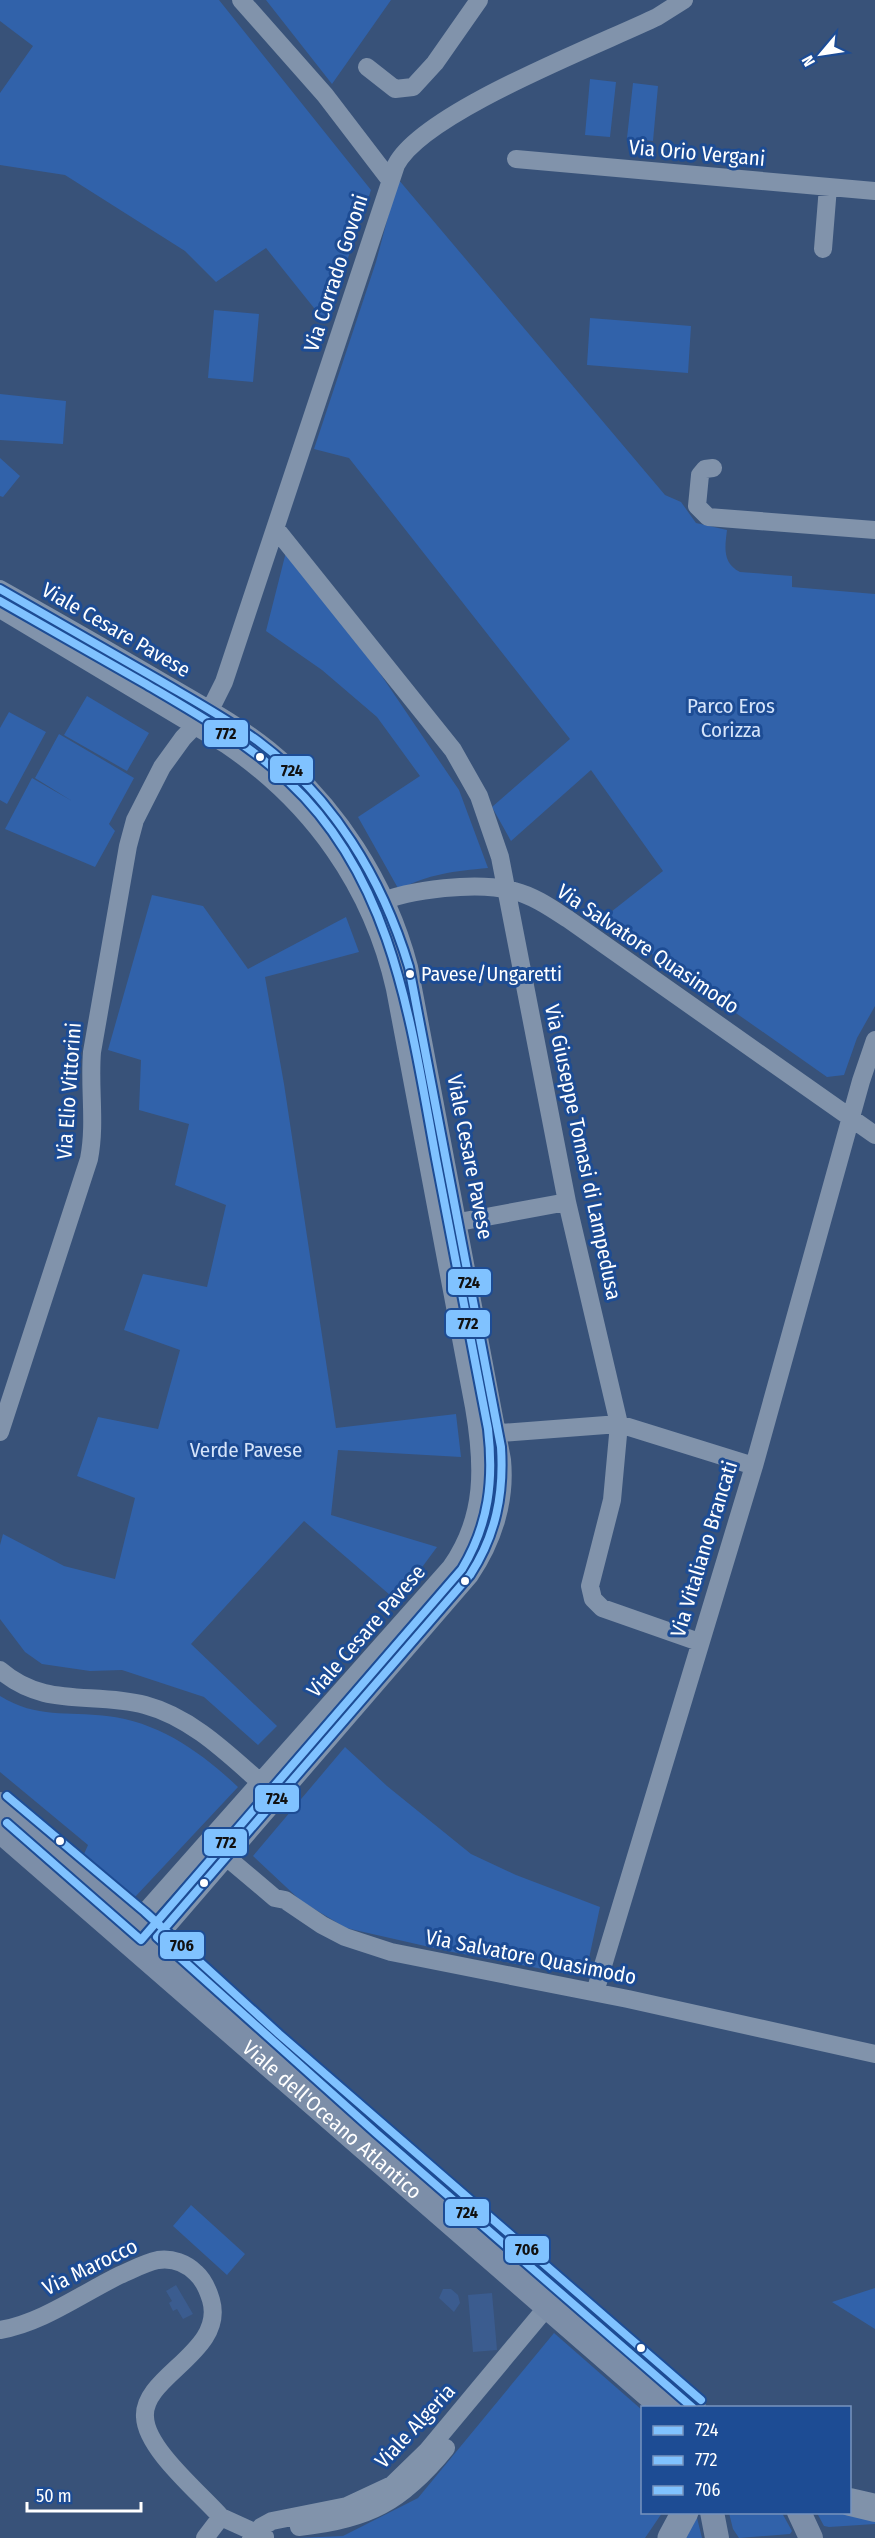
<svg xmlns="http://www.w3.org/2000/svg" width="875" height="2538" viewBox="0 0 875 2538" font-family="'Fira Sans Condensed',sans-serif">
	<rect width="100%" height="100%" fill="#385279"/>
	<!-- green -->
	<path fill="#3162aa" d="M0,0H219L371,190L326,323L266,248L216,282L185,251L65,175L0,165V93L33,46L0,21Z
		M266,0H391L332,84Z
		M590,79L616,82L610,137L585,135Z
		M633,83L658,86L653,141L627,138Z
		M398,179L665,495L681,502L696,523L727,530C725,547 722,563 740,572L792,576V587L875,594V1006L857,1038L844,1075L827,1077L602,919L663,871L591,770L511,841L492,807L570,739L349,458L314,449L376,262Z
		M214,310L259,314L253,382L208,378Z
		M590,318L691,326L688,373L587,365Z
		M0,394L66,401L63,444L0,440Z
		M0,458L20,476L3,497L0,496Z
		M286,552L377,669L459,790L488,868C455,871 427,874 399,890L358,817L420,776L377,717L322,670L266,631Z
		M87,696L149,733L127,771L64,735Z
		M9,712L46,732L7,804L0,800V728Z
		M59,734L134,778L109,824L115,831L95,867L5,829L32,778L72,801L35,778Z
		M152,895L203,906L248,969L346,917L359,952L265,977L284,1084L336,1428L456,1414L461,1457L338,1450L331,1515L437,1547L397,1601L304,1521L191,1644L277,1726L258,1745L204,1697L122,1670L90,1671L42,1664L25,1652L0,1619V1545L3,1534L64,1566L115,1579L135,1498L77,1476L98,1417L158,1429L180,1350L124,1330L143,1274L207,1287L226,1205L175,1185L189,1124L139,1110L141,1060L108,1050Z
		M0,1696C38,1719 66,1711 107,1716C159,1722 201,1752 238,1787L135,1897L84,1854L88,1845L0,1772Z
		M345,1747L387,1786L471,1854L516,1875L600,1907L585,1977L447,1951L346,1928L301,1901L253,1856Z
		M191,2205L245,2254L227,2275L173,2226Z
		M875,2288V2329L832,2302Z
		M554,2333L642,2410V2512L662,2513L645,2538H296L343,2536L418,2498Z
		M850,2512L875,2518V2524L829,2527L824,2526L817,2513Z
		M729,2513H782L792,2531L790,2534L739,2538L733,2529Z
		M696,2514L702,2538H684Z"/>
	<!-- water -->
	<path fill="#3b5c8f" d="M176,2285L193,2314L183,2319L177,2309L173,2311L169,2303L172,2301L166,2291Z
		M443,2289H451L458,2295L460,2303L454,2312L439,2298Z
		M492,2293L497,2350L473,2352L468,2295Z"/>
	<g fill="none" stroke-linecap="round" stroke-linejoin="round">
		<!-- minor -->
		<path stroke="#8193ab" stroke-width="18" d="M241,0L325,95L390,180
			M367,67L395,89L413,87L435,63L479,0
			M516,159L875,191
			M823,249L828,187
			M713,468L705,469L700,475L697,506L708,517L875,530
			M276,529L453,750L479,796L500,857L567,1202L619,1424L612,1500L590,1586L593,1599L602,1608L699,1642
			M0,589C57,621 113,653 169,686C203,706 238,725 269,750C336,805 387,883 409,967L502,1460C506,1501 493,1541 470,1575L150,1946
			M0,609L227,745C313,804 372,887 395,989L474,1407C484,1465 486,1517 451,1567L130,1929
			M375,904C410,889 478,881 514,891C534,896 551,908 568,919L875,1135
			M459,1222L567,1202
			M0,1432L89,1159C96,1123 89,1088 92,1052L128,846L135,820L162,767L183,738L210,710L224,682L396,165C423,112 599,45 657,17L684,0
			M487,1434L619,1424L754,1466
			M0,1670C45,1709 93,1691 145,1705C194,1718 232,1758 269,1790
			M217,1849L275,1898L285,1900L322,1925L345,1937L391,1952L628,1999L875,2054
			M595,1992L754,1466L861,1081L875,1040
			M0,2330C42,2323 81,2294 120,2275C132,2270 144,2263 158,2260C172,2258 186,2263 196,2273C204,2280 208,2290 211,2300C226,2352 142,2376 145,2417C146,2449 200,2493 221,2517L205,2538
			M221,2517L265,2537
			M299,2527C368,2520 402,2502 446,2448
			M251,2538L261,2527L272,2521L347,2506L392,2485L427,2451L547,2307"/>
		<!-- secondary -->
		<g stroke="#7c8ea8" stroke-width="24">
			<path d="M0,1804L138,1920L272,2042L694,2408"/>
			<path id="s1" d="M0,1831L663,2408"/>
			<path d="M712,2512L717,2538"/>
			<path d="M799,2512L811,2538"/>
		</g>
		<!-- primary -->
		<path stroke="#7f91aa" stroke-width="27" d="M671,2538L685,2512"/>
		<!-- trunk -->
		<path stroke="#8092aa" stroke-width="28" d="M850,2502L875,2508"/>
		<defs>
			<path id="bus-1" d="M0,589C53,619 105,649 157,679C191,699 226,718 258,741C333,797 382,878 409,967L501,1447C504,1494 496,1535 470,1575L157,1937L376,2133L693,2408"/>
			<path id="bus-2" d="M0,601C48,628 96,656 144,683C195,713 245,741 289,782C394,880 411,1025 436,1159C453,1249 471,1339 488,1429C494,1480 489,1524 462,1569L141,1940L7,1823"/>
			<path id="bus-3" d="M7,1796L145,1912L279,2034L701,2400"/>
		</defs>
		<!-- bus-1 casing -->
		<use href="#bus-1" stroke="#1d4c94" stroke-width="12"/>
		<!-- bus-2 casing -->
		<use href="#bus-2" stroke="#1d4c94" stroke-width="12"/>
		<!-- bus-3 casing -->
		<use href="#bus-3" stroke="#1d4c94" stroke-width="12"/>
		<!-- bus-1 -->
		<use href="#bus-1" stroke="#80c2ff" stroke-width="8"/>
		<!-- bus-2 -->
		<use href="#bus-2" stroke="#80c2ff" stroke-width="8"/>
		<!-- bus-3 -->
		<use href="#bus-3" stroke="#80c2ff" stroke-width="8"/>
	</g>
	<!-- markers -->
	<g fill="#fff" stroke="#1d4c94" stroke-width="2">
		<circle cx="260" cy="757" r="5"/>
		<circle cx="410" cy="974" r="5"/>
		<circle cx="465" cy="1581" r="5"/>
		<circle cx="60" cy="1841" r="5"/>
		<circle cx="204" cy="1883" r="5"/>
		<circle cx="641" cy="2348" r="5"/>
	</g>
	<g text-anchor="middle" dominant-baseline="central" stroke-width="6" stroke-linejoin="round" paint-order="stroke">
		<!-- bus labels -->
		<g font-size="20" fill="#fff" stroke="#1d4c94" text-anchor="start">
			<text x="421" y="974">Pavese/Ungaretti</text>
		</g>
		<!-- street labels -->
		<g font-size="21" fill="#fff" stroke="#1d4c94">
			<text transform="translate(697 153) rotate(5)">Via Orio Vergani</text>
			<text transform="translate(336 273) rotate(-72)">Via Corrado Govoni</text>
			<text transform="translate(116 630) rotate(30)">Viale Cesare Pavese</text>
			<text transform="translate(648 949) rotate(34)">Via Salvatore Quasimodo</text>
			<text transform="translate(69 1091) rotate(-86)">Via Elio Vittorini</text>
			<text transform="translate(583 1152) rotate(78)">Via Giuseppe Tomasi di Lampedusa</text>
			<text transform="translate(470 1157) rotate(79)">Viale Cesare Pavese</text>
			<text transform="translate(704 1549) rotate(-73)">Via Vitaliano Brancati</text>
			<text transform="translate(366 1631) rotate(-49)">Viale Cesare Pavese</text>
			<text transform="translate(531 1957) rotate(11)">Via Salvatore Quasimodo</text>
			<text stroke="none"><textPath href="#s1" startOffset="440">Viale dell'Oceano Atlantico</textPath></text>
			<text transform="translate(90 2267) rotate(-26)">Via Marocco</text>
			<text transform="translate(415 2426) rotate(-47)">Viale Algeria</text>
		</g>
		<!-- park labels -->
		<g font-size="21" fill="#d5e4fa" stroke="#1d4c94">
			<text x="731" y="706">Parco Eros<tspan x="731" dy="24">Corizza</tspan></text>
			<text x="246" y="1450">Verde Pavese</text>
		</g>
	</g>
	<g stroke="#1d4c94" stroke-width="2">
		<rect x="203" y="719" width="46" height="29" rx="6" fill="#80c2ff"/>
		<rect x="269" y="755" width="45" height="29" rx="6" fill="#80c2ff"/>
		<rect x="447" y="1268" width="45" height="28" rx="6" fill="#80c2ff"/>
		<rect x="445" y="1309" width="46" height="29" rx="6" fill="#80c2ff"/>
		<rect x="254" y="1784" width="46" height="29" rx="6" fill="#80c2ff"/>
		<rect x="203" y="1828" width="45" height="29" rx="6" fill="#80c2ff"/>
		<rect x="159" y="1931" width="46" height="29" rx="6" fill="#80c2ff"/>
		<rect x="444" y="2198" width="46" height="29" rx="6" fill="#80c2ff"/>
		<rect x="504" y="2235" width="46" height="29" rx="6" fill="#80c2ff"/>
	</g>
	<g font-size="16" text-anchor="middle" font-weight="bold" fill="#111">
		<text x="226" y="739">772</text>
		<text x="292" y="776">724</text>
		<text x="469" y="1288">724</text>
		<text x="468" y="1329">772</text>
		<text x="277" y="1804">724</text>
		<text x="226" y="1848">772</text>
		<text x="182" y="1951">706</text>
		<text x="467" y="2218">724</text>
		<text x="527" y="2255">706</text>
	</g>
	<!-- legend -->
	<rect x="641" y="2406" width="210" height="108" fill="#1d4c94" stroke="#7794bf" stroke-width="1.5"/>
	<rect x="653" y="2426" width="30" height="9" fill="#80c2ff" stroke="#7794bf" stroke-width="1.5"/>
	<text x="695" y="2436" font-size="18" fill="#ffffff">724</text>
	<rect x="653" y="2456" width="30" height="9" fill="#80c2ff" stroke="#7794bf" stroke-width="1.5"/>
	<text x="695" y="2466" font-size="18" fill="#ffffff">772</text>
	<rect x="653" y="2486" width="30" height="9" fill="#80c2ff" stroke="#7794bf" stroke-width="1.5"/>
	<text x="695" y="2496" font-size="18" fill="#ffffff">706</text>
	<!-- north arrow -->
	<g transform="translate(821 54) rotate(241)" stroke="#1d4c94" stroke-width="4.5" paint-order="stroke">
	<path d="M0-4.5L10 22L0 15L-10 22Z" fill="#ffffff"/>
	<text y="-9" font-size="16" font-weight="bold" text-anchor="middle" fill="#ffffff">N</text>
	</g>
	<!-- scale -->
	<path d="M27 2502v9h114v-9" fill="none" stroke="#ffffff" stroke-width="3"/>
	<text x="36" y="2502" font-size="18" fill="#ffffff" stroke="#1d4c94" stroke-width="4.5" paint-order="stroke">50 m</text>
</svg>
